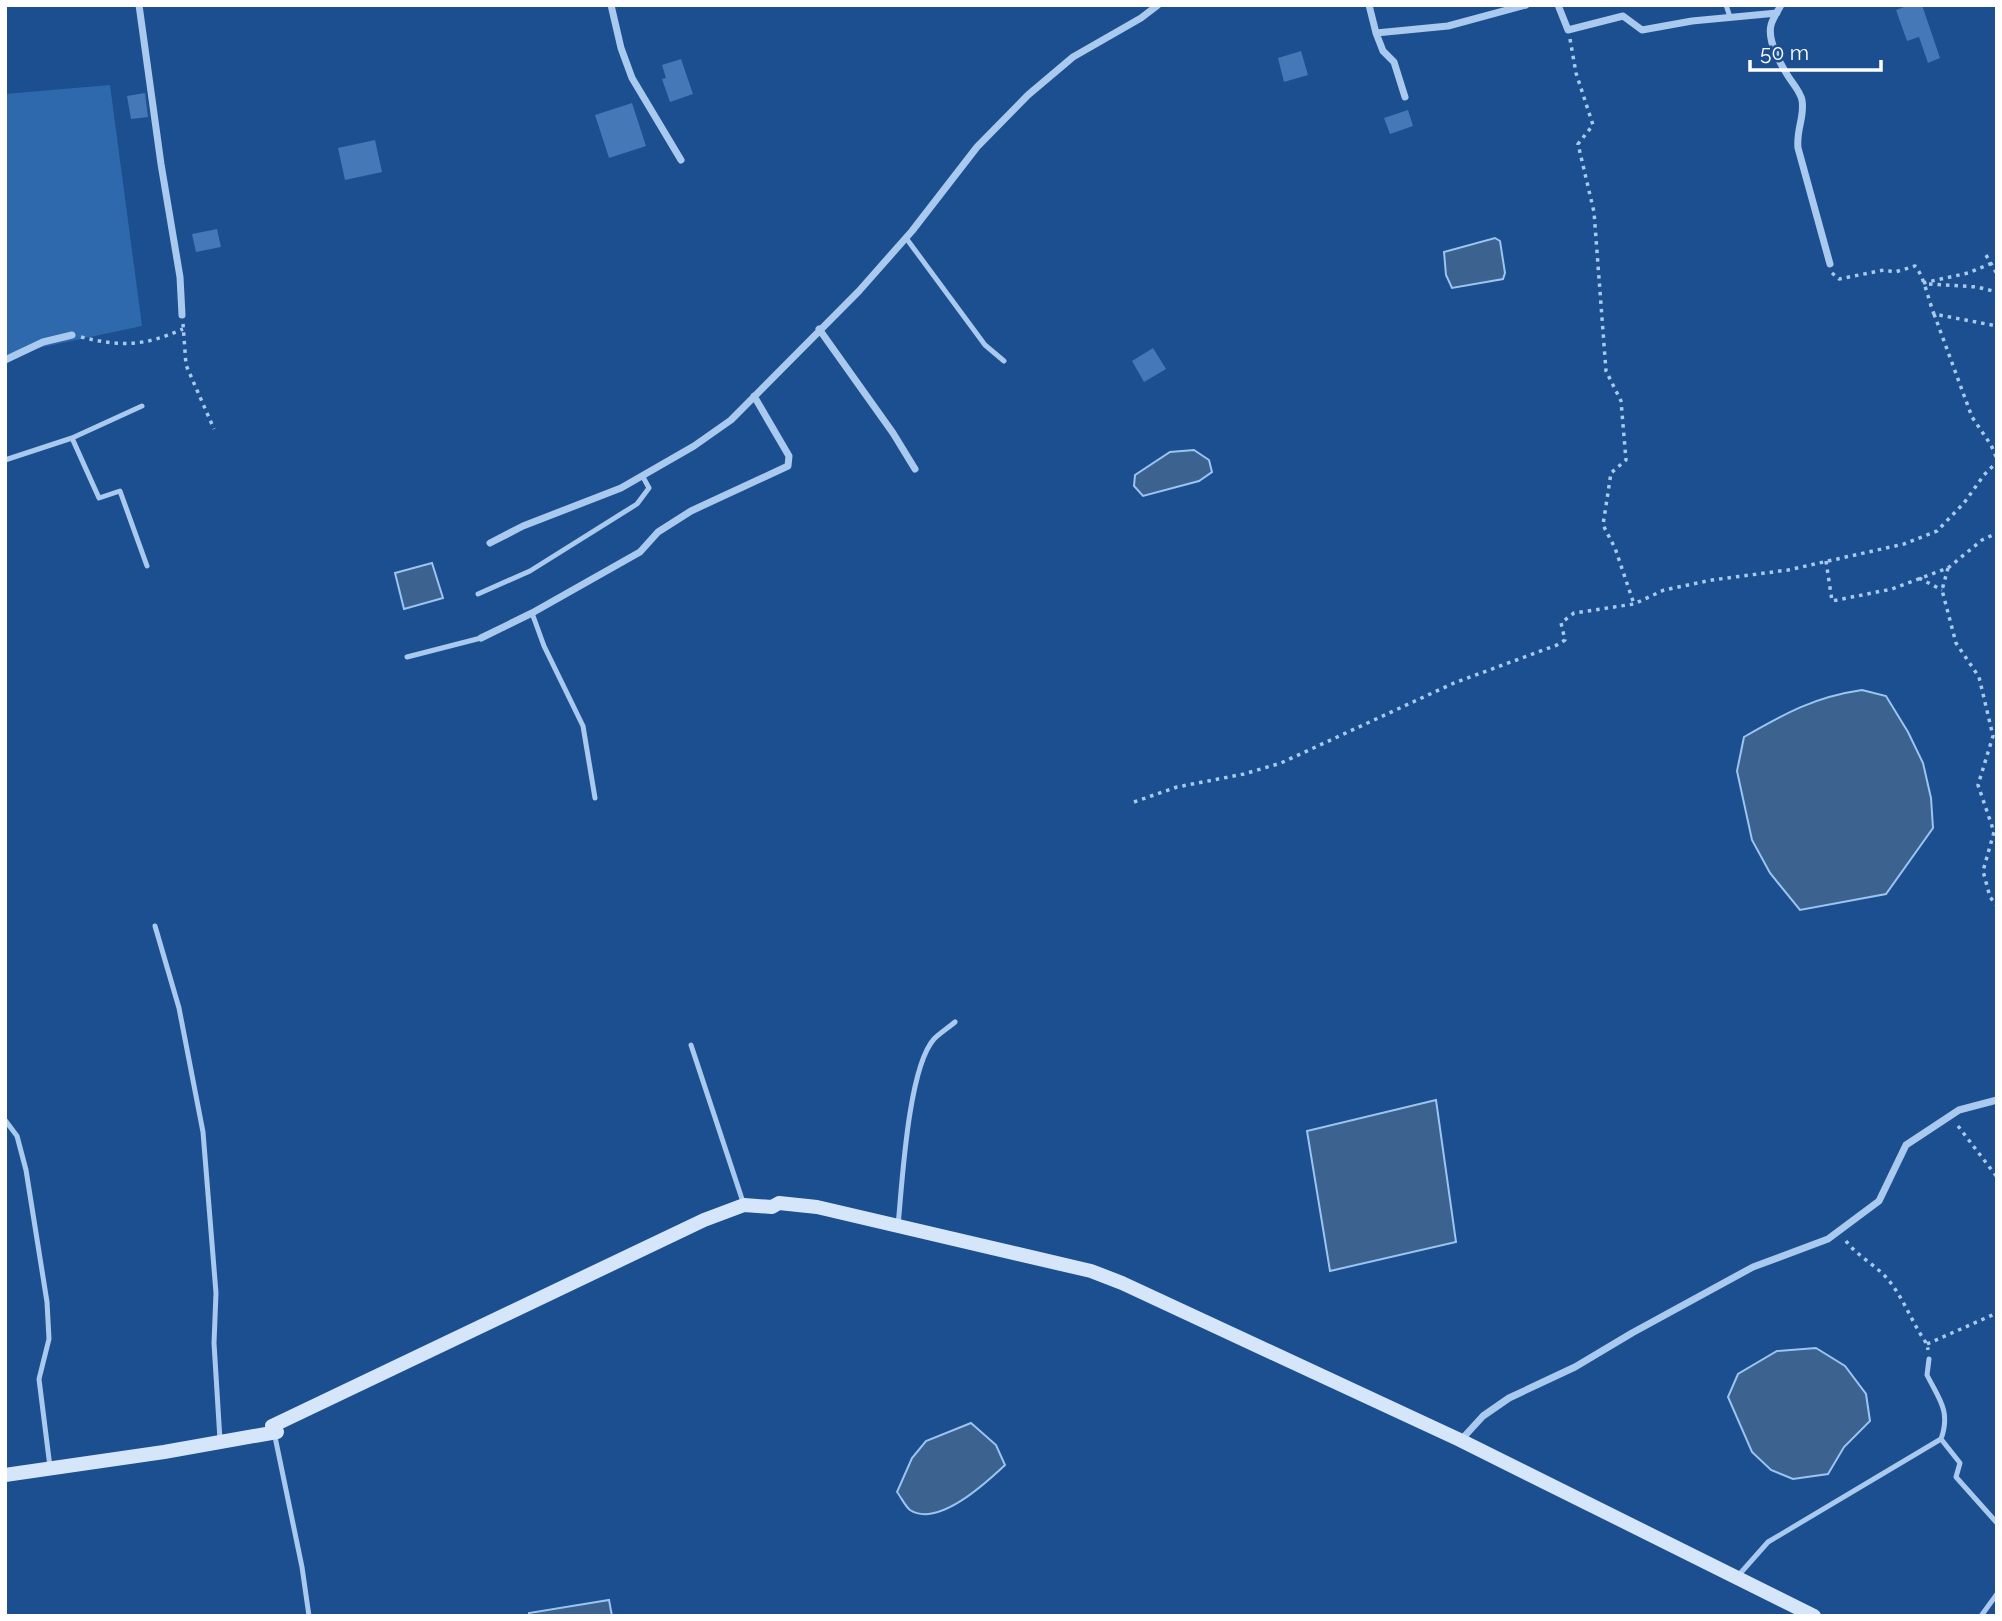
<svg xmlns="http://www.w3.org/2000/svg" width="2002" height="1621" viewBox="0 0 2002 1621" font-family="Raleway,sans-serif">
	<rect width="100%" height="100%" fill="#1b4f8f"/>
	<!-- green -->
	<path fill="#2e69ad" d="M110,85L142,326L5,355V94Z"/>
	<!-- water -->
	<path fill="#3c6290" stroke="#9cc4f0" stroke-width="2" d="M1495,238L1500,241L1505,273L1503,279L1452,288L1446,275L1444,252Z
		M1194,450L1209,460L1212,472L1199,481L1143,496L1134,486L1135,475L1170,452Z
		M432,563L443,598L404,609L395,573Z
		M1862,690L1886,696L1908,732L1923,763L1931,798L1933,828L1886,894L1800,910L1770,873L1752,840L1737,771L1744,737C1786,713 1814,697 1862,690Z
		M1436,1100L1456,1242L1330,1271L1307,1131Z
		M1816,1348L1845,1366L1866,1394L1870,1421L1844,1447L1828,1474L1793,1479L1771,1470L1752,1452L1728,1397L1738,1374L1777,1351Z
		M971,1423L996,1445L1005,1465C987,1482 938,1528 910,1510C905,1506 901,1497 897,1492L912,1458L926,1441Z
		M609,1600L612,1616H529V1613Z"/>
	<!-- building -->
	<path fill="#4478b7" d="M1909,5H1922L1940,58L1928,63L1919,37L1907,41L1896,10Z
		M1301,51L1308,75L1284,82L1278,58Z
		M681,59L693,94L670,102L662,79L666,78L662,65Z
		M145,93L148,117L131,119L127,96Z
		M632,103L646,146L609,158L595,115Z
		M1408,110L1413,126L1390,134L1384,118Z
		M375,140L382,172L345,180L338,148Z
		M217,229L221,247L196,252L192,234Z
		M1153,348L1166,369L1144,382L1132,361Z"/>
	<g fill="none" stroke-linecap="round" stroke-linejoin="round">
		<!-- path -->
		<path stroke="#a9c9ee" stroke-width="3.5" stroke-dasharray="3.5 5" stroke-linecap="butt" d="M1570,39L1576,73L1593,125L1578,144L1594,212L1606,371L1621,401L1626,460L1611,473L1603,525L1615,548L1634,604
			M1986,255L1997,274
			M1832,273L1839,279L1884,270L1895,272L1915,266C1924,276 1928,299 1934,314L1997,326
			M1923,283L1968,273L1997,261
			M1929,284L1977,287L1997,292
			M1934,314L1972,417L1991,445L1997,459
			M183,324L186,365L214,429
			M81,337C121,347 145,346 183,329
			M1826,561L1832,601L1892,589L1948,568L1982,540L1997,533
			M1948,568L1942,590L1956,643L1979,677L1993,736L1978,785L1994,832L1983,871L1990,897L1997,906
			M1919,578L1942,590
			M1134,802L1177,787L1244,774L1281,763L1454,683L1557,645L1565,640L1561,623L1574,613L1634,604L1664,590L1712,580L1788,570L1904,544L1937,531L1964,503L1984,475L1997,462
			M1958,1126L1997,1177
			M1846,1241C1858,1257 1878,1266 1890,1282C1905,1301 1913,1325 1927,1344L1928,1350
			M1927,1344L1997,1313"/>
		<!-- lane -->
		<path stroke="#a9c9ee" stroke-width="5" d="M1726,5L1730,17
			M906,238L985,345L1004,361
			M72,438L99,498L120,491L147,566
			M5,460L72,438L142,406
			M478,594L530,571L637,504L649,488L643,477
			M532,613L544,646L583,726L595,798
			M407,657L481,638
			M155,926L179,1008L203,1132L216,1293L214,1343L220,1440
			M691,1045L743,1202
			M5,1120L17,1136L26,1170L47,1302L49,1339L39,1379L50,1467
			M898,1226C902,1185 908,1068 934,1039C940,1033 948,1028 955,1022
			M274,1432L302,1567L309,1616
			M1941,1439L1960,1463L1956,1477L1997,1523
			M1737,1577L1768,1542L1941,1439C1951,1411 1939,1399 1927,1375L1929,1359
			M1981,1616L1997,1594"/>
		<!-- street -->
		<path stroke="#a9c9ee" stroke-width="7" d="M139,5L161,164L180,277L182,315
			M611,5L621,48L632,78L681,160
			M1369,5L1376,33L1383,51L1394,62L1405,97
			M1558,5L1568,30L1623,16L1642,30L1692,21L1777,13
			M1781,5C1778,11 1773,18 1771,25C1767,41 1780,63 1788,76C1793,84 1800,91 1802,100C1805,117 1796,129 1798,148L1830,264
			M1376,33L1448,26L1526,5
			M819,329L893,433L915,469
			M5,360L43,342L72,335
			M490,543L523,526L621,488L694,446L731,420L859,291L912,231L977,147L1028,95L1073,57L1141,18L1158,5
			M481,638L532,613L640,552L658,532L691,511L788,466L789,456L754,396
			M1461,1440L1483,1416L1509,1398L1575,1367L1632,1333L1753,1267L1828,1239L1879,1201L1906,1145L1959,1110L1997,1100"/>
		<!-- secondary -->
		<path stroke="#d6e6fa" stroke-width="14" d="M5,1475L164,1452L277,1432L272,1426L704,1220L744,1205L772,1207L779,1203L817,1207L1091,1271L1122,1283L1460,1440L1814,1616"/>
	</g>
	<!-- border -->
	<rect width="2002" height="1621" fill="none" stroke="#ffffff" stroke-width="14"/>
	<!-- scale -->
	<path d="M1750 60v10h131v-10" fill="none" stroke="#ffffff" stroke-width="3.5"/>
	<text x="1760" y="60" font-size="21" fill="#ffffff" stroke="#1b4f8f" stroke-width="5" paint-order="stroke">50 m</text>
</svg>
